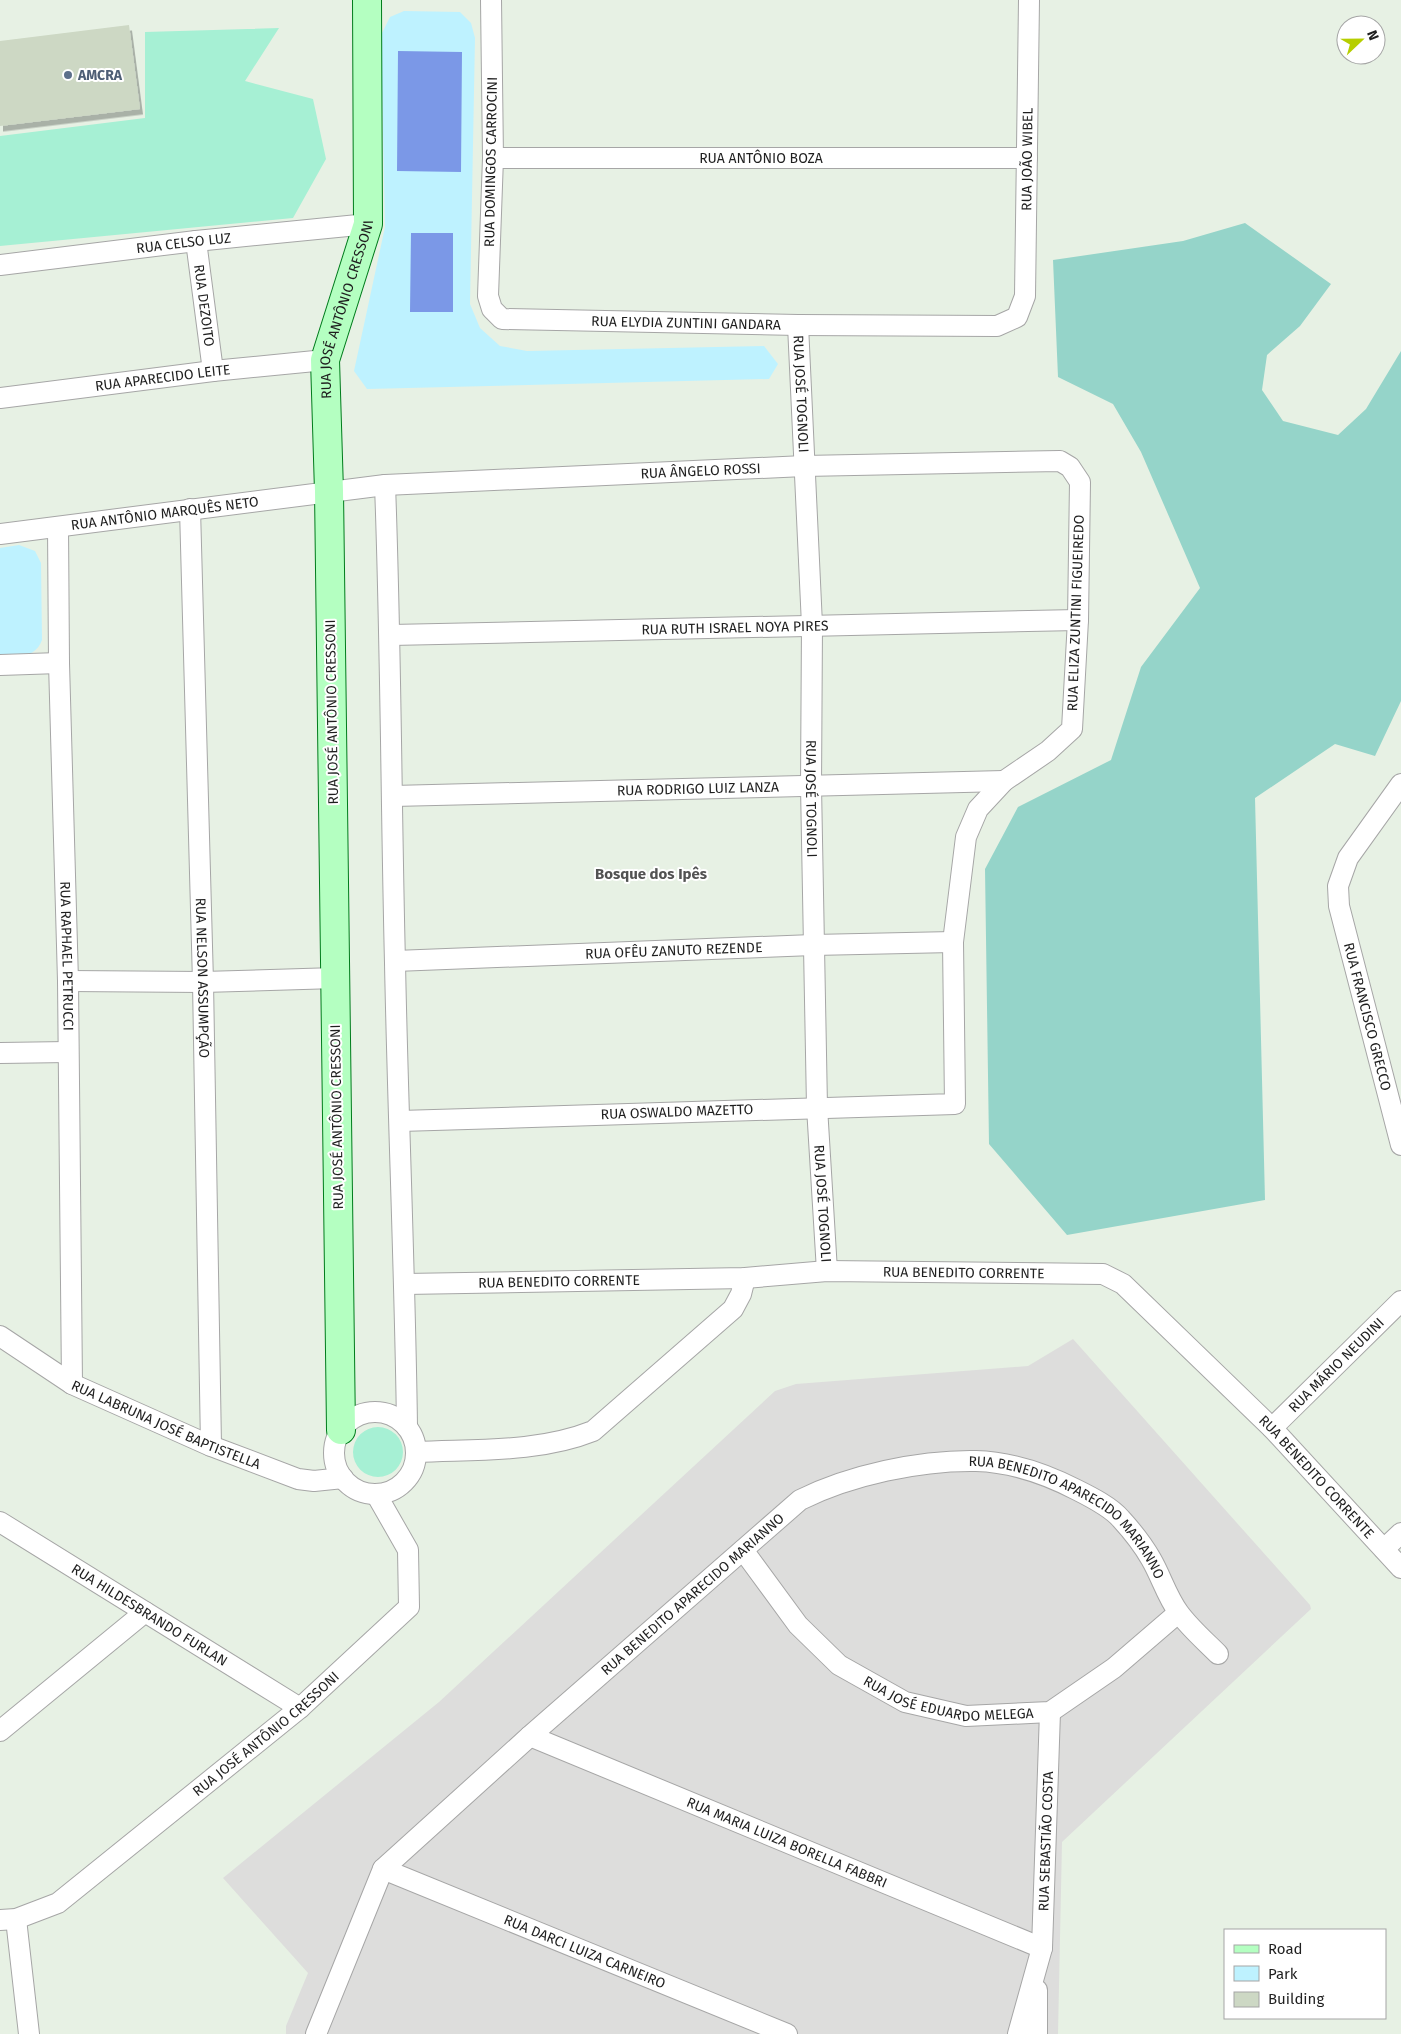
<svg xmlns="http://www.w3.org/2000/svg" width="1401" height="2034" viewBox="0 0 1401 2034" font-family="'Fira Sans',sans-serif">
	<defs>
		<filter id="shadow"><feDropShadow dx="3" dy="5.5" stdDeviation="0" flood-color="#0004"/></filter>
	</defs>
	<rect width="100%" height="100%" fill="#e7f1e4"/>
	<!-- residential -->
	<path fill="#dddddc" d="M1073,1339L1310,1605L1311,1609L1062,1842L1058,2034H286V2026L308,1973L223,1878L439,1702L775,1391L796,1384L1028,1366Z"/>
	<!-- grass -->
	<path fill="#a6f0d4" d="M279,28L245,81L313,99L326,159L293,218L0,246V136L145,118V32Z
		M353 1452a25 25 0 1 1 50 0a25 25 0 1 1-50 0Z"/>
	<!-- forest -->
	<path fill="#95d4c9" d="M1245,223L1331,284L1300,326L1267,355L1262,390L1283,421L1338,435L1366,409L1401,351V701L1375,756L1335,744L1255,798L1265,1200L1067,1235L989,1144L985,869L1018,807L1111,760L1141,667L1200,588L1141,452L1113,404L1058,377L1053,260L1183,241Z"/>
	<!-- park -->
	<path fill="#bef2ff" d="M404,11L460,12L471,23L475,38L470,304L480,328L500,346L527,351L764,346L778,364L769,379L367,389L354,371L385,227L381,35L390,17Z
		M19,545L35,551L41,563L42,640C35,659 17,656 0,657V548Z"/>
	<!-- pitch -->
	<path fill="#7b98e7" d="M398,51L462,52L461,172L397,171Z
		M411,233H453V312H410Z"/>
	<!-- building -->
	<path fill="#cdd8c4" filter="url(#shadow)" d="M129,25L140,109L0,126V41Z"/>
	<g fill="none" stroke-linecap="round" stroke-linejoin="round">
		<defs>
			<g id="street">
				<path id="s1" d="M491,0L493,158L488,296L492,309L502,319L798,325L997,326L1017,317L1025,296L1029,0"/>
				<path id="s2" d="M493,158H1027"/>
				<path id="s3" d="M196,241L213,371"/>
				<path id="s4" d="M0,265L196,241L368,224"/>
				<path id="s5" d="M798,325L812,625L811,786L817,1107L827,1271"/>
				<path id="s6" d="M0,398L213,371L325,360"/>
				<path d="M385,485C391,644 391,803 395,963C398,1117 405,1272 407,1427"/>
				<path id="s7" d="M190,509L203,982L211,1446"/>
				<path id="s8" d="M58,527L59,663L68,981L72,1384"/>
				<path id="s9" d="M0,534L385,485L804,466L1060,461L1070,467L1080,482L1078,620L1072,729L1048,751L1004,781L978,809L966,837L953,942L955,1104L400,1121"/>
				<path id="s10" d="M391,635L1078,620"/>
				<path d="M0,665L59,663"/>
				<path id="s11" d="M1401,784L1348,858L1338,886L1339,906L1401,1145"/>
				<path id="s12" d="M393,796L1004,781"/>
				<path id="s13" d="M395,961L813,945L953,942"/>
				<path d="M68,981L203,982L336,978"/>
				<path d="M0,1053L68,1052"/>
				<path id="s14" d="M405,1284L745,1278L827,1271L1103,1274L1123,1284L1272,1428L1401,1568"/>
				<path id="s15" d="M0,1336L72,1384L211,1446L298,1479L314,1481L343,1478"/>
				<circle cx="375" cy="1453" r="41"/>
				<path id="s16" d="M1272,1428L1401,1301"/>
				<path d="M416,1452C475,1449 538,1453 593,1431L733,1309L741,1294L745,1278"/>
				<path id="s17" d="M0,1522L300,1708"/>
				<path d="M1384,1549L1401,1533"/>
				<path id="s18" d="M743,1550L798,1625L839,1665L905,1702L966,1716L1050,1712L1114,1668L1178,1613"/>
				<path d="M0,1731L145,1612"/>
				<path id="s19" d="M530,1736L1042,1948"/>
				<path id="s20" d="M383,1869L787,2034"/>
				<path d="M16,1919L29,2034"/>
				<path id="s21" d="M0,1920L16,1919L58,1903L300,1708L409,1607L408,1550L376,1494"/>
				<path d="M1037,1990V2034"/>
				<path id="s22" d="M316,2034L383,1869L530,1736L800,1500C850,1475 920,1460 976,1461C1011,1462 1046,1474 1077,1490C1091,1497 1111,1507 1121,1519C1132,1531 1143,1545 1151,1559C1161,1576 1167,1597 1179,1613C1190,1628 1205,1641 1218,1654"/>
				<path id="s23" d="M1018,2034L1042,1948L1050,1712"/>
			</g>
			<g id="secondary">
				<path id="s24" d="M341,1430L329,491L325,360L368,224L367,0"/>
			</g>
		</defs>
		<!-- street casing -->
		<use href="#street" stroke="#a6a6a6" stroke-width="22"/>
		<!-- secondary casing -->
		<use href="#secondary" stroke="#007c1c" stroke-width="30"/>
		<!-- street -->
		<use href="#street" stroke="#fff" stroke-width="20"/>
		<!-- secondary -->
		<use href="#secondary" stroke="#b4ffc1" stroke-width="28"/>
	</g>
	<!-- markers -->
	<circle fill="#5c6f8a" stroke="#fff" stroke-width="2" cx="68" cy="75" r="5"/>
	<g text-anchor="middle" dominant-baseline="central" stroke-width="4" stroke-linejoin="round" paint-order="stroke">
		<!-- service labels -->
		<g font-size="14" font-weight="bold" fill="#4e5e75" stroke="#fff" text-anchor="start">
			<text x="78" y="75">AMCRA</text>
		</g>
		<!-- street labels -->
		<g font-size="14" fill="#1f1f1f" stroke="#fff">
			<text stroke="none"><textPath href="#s2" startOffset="268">RUA ANTÔNIO BOZA</textPath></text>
			<text stroke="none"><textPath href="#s1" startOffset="1000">RUA JOÃO WIBEL</textPath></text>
			<text transform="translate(491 162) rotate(-89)">RUA DOMINGOS CARROCINI</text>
			<text stroke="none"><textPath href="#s4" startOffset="185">RUA CELSO LUZ</textPath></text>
			<text stroke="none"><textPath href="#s3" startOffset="65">RUA DEZOITO</textPath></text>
			<text stroke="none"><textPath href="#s24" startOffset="1124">RUA JOSÉ ANTÔNIO CRESSONI</textPath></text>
			<text stroke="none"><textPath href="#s1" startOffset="508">RUA ELYDIA ZUNTINI GANDARA</textPath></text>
			<text stroke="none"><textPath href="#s6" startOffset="164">RUA APARECIDO LEITE</textPath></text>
			<text stroke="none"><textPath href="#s5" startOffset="69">RUA JOSÉ TOGNOLI</textPath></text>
			<text stroke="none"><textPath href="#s9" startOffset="704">RUA ÂNGELO ROSSI</textPath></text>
			<text stroke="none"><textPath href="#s9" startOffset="166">RUA ANTÔNIO MARQUÊS NETO</textPath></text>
			<text transform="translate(1076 613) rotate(-88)">RUA ELIZA ZUNTINI FIGUEIREDO</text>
			<text stroke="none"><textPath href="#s10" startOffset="344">RUA RUTH ISRAEL NOYA PIRES</textPath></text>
			<text transform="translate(332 712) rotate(-91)">RUA JOSÉ ANTÔNIO CRESSONI</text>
			<text stroke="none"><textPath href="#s12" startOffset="305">RUA RODRIGO LUIZ LANZA</textPath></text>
			<text stroke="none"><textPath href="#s5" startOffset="474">RUA JOSÉ TOGNOLI</textPath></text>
			<text stroke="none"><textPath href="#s13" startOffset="279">RUA OFÊU ZANUTO REZENDE</textPath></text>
			<text stroke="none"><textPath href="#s8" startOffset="429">RUA RAPHAEL PETRUCCI</textPath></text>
			<text stroke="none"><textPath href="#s7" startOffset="469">RUA NELSON ASSUMPÇÃO</textPath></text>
			<text stroke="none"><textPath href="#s11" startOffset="255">RUA FRANCISCO GRECCO</textPath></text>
			<text transform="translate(677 1112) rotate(-2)">RUA OSWALDO MAZETTO</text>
			<text transform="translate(337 1117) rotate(-91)">RUA JOSÉ ANTÔNIO CRESSONI</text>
			<text stroke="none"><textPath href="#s5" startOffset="879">RUA JOSÉ TOGNOLI</textPath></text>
			<text stroke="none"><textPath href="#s14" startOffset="559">RUA BENEDITO CORRENTE</textPath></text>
			<text stroke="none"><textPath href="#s14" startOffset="154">RUA BENEDITO CORRENTE</textPath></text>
			<text stroke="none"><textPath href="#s16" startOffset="90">RUA MÁRIO NEUDINI</textPath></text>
			<text stroke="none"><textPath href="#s15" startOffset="189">RUA LABRUNA JOSÉ BAPTISTELLA</textPath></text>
			<text stroke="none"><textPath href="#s14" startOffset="994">RUA BENEDITO CORRENTE</textPath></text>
			<text stroke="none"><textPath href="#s22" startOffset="1028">RUA BENEDITO APARECIDO MARIANNO</textPath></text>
			<text stroke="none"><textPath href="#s22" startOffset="592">RUA BENEDITO APARECIDO MARIANNO</textPath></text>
			<text stroke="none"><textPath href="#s17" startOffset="176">RUA HILDESBRANDO FURLAN</textPath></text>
			<text stroke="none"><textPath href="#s18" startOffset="268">RUA JOSÉ EDUARDO MELEGA</textPath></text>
			<text stroke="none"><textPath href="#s21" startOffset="329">RUA JOSÉ ANTÔNIO CRESSONI</textPath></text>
			<text stroke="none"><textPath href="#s23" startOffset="196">RUA SEBASTIÃO COSTA</textPath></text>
			<text stroke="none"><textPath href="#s19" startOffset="278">RUA MARIA LUIZA BORELLA FABBRI</textPath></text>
			<text stroke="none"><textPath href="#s20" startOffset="218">RUA DARCI LUIZA CARNEIRO</textPath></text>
		</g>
		<!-- neighbourhood labels -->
		<g font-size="15" font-weight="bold" fill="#525252" stroke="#fff">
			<text x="651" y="874">Bosque dos Ipês</text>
		</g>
	</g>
	<!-- legend -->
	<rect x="1224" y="1929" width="162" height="90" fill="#ffffff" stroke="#a5a5a5"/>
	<rect x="1234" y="1945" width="25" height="8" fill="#b4ffc1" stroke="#a5a5a5"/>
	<text x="1268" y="1954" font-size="15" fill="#1f1f1f">Road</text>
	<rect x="1234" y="1966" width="25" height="15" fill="#bef2ff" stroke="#a5a5a5"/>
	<text x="1268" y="1979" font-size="15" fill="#1f1f1f">Park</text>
	<rect x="1234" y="1992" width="25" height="15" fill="#cdd8c4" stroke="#a5a5a5"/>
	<text x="1268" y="2004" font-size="15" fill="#1f1f1f">Building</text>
	<!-- north arrow -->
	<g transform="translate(1361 40) rotate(68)"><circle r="24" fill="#ffffff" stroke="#a5a5a5"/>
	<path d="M0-4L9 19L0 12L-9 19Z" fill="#b6ce00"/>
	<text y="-8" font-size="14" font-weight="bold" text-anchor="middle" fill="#1f1f1f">N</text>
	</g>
</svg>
